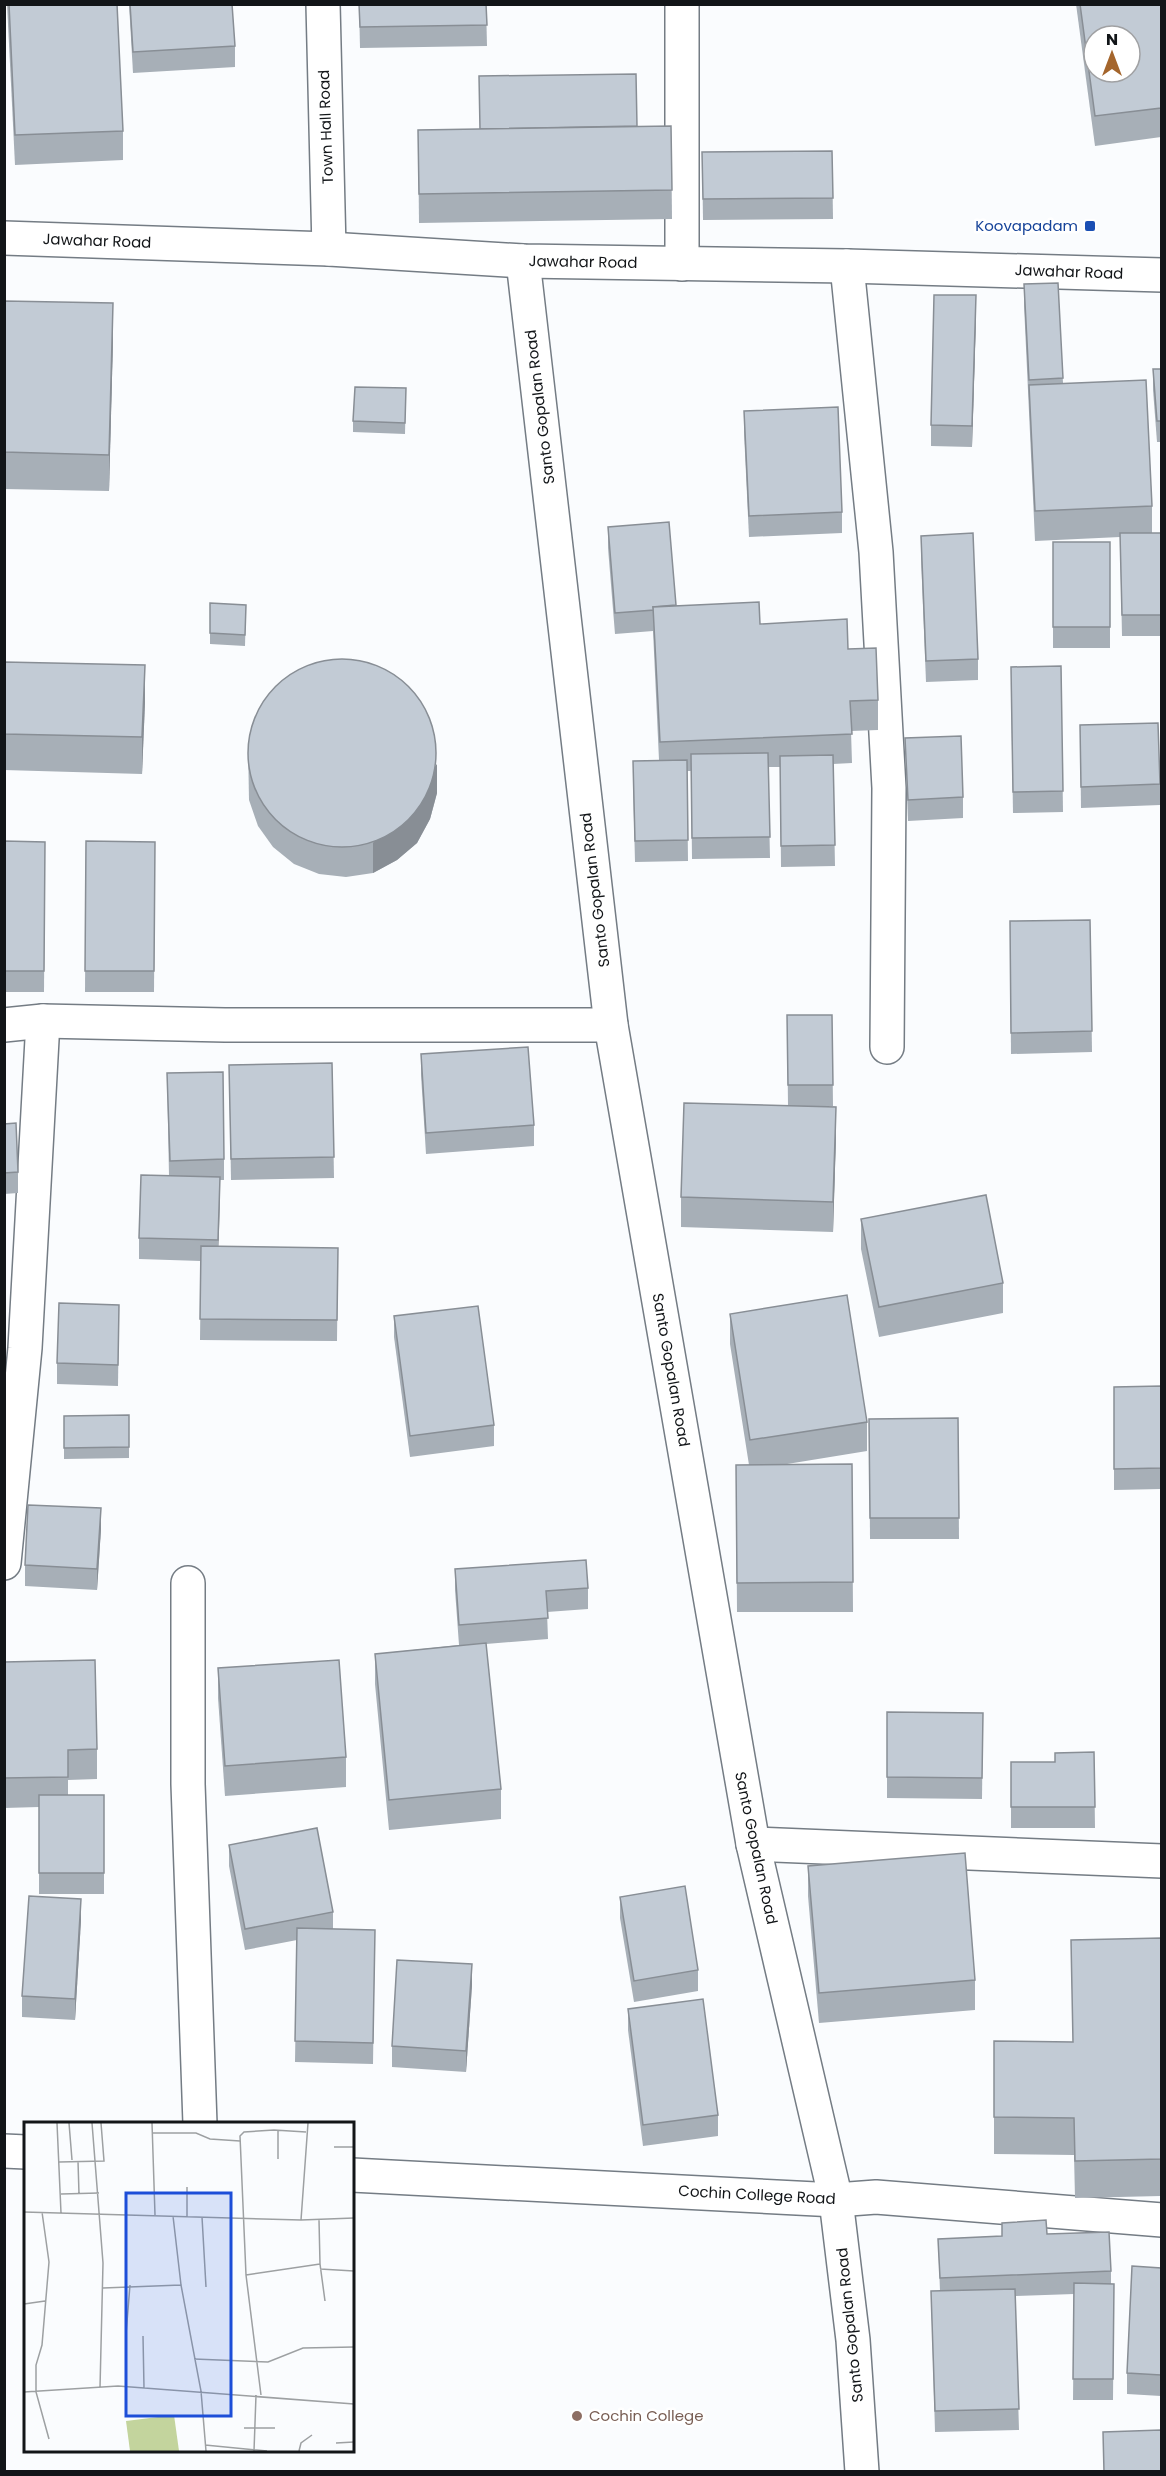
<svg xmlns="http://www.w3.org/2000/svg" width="1166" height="2476" font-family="Poppins,sans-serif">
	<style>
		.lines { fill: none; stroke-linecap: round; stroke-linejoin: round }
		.street-casing { stroke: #747c84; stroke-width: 36 }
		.secondary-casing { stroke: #747c84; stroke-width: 36 }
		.street { stroke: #fff; stroke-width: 33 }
		.secondary { stroke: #fff; stroke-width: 33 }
		.wall { fill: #a7afb7 }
		.shaded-wall { fill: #888e95 }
		.building { fill: #c2cbd5; stroke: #888e95; stroke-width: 1.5; fill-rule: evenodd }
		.transit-dot { fill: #1a4fb4; stroke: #fff; stroke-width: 2 }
		.education-dot { fill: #8d6e63; stroke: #fff; stroke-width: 2 }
		.labels { text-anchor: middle; stroke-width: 5; stroke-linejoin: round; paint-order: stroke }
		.street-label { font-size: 15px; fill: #121518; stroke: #fff }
		.transit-label { font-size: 15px; fill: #164399; stroke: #fff; text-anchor: end }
		.education-label { font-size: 15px; fill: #785e54; stroke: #fff; text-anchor: start }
		.inset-road { fill: none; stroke: #9da0a2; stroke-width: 1.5 }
		.view { fill: #1d4ed8; fill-opacity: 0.15; stroke: #1d4ed8; stroke-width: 3 }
		.inset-edge { fill: none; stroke: #121518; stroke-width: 3 }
	</style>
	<rect width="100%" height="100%" fill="#fafcfe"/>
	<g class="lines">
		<defs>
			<g id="street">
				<polyline points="682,4 682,264"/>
				<polyline points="847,266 876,552 889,788 887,1047"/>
				<polyline points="4,1025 43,1021 225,1025 611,1025"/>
				<polyline points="4,1563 25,1348 43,1021"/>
				<polyline points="188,1583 188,1784 200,2124"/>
				<polyline points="753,1844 1162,1861"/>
				<polyline points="4,2151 26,2152"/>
				<polyline points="352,2175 836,2200 876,2197 1162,2220"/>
			</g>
			<g id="secondary">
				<polyline points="323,4 329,249"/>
				<polyline points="4,238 329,249 523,261 847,266 1162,275"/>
				<polyline points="523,261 611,1025 753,1844 836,2200 853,2340 862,2472"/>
			</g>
		</defs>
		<use href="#street" class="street-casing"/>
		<use href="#secondary" class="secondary-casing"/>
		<use href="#street" class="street"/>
		<use href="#secondary" class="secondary"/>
	</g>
	<g class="wall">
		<polygon points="7,4 117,4 123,131 123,160 15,165"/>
		<polygon points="129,4 232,4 235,46 235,67 133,73"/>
		<polygon points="359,4 486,4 487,46 360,48"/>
		<polygon points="1076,4 1161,4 1161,137 1095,146"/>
		<polygon points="671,126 672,219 419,223 418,130"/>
		<polygon points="832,151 833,219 703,220 702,152"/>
		<polygon points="1058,283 1063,383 1152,506 1152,533 1161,533 1161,636 1122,636 1120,537 1035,541 1024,305 1024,284"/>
		<polygon points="4,301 113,340 109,491 4,489"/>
		<polygon points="976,316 972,447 931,446 931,425"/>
		<polygon points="1153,369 1161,369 1161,442 1157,442 1153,390"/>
		<polygon points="406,388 405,434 353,432 353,421"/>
		<polygon points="744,411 842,512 842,533 749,537 744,432"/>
		<polygon points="608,527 676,605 760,624 848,649 878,700 878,730 851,731 852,763 833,764 835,866 781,867 780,767 768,767 770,858 692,859 691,771 687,771 688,861 635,862 633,782 659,760 653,631 615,634 608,548"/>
		<polygon points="921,536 978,659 978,680 926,682 921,557"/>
		<rect x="1053" y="542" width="57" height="106"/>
		<polygon points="210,603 246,605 245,646 210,644"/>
		<polygon points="4,662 145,702 142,774 4,770"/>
		<polygon points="1061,666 1063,812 1013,813 1011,688"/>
		<polygon points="1080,725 1160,784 1160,805 1081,808"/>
		<polygon points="905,738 963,797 963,818 908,821"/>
		<polygon points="248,743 437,793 430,819 417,843 397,860 373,873 346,877 319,874 294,864 273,847 258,826 249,800"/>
		<polygon points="4,841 45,842 44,992 4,992"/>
		<polygon points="86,841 155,842 154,992 85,992"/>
		<polygon points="1090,920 1092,1052 1011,1054 1010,921"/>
		<polygon points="787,1015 832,1015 833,1106 811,1106 836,1136 833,1232 681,1227 681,1197 788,1105"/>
		<polygon points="421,1054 534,1125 534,1146 426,1154 421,1075"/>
		<polygon points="332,1063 334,1178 231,1180 229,1065"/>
		<polygon points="167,1073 224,1159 224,1180 220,1180 218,1246 338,1248 337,1341 200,1340 201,1261 139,1259 139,1238 169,1176"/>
		<polygon points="4,1124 18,1172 18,1193 4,1194"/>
		<polygon points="861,1219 1003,1283 1003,1313 879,1337 861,1249"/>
		<polygon points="119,1305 118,1386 57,1384 57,1363"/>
		<polygon points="730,1314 867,1422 867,1451 781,1465 852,1464 853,1612 737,1612 736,1465 749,1465 730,1344"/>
		<polygon points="394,1316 494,1425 494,1446 410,1457 394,1337"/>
		<polygon points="1161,1386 1161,1489 1114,1490 1114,1387"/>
		<polygon points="129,1415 129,1458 64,1459 64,1416"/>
		<polygon points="958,1418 959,1539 870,1539 869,1419"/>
		<polygon points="101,1529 97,1590 25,1586 25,1565"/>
		<polygon points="455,1569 588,1588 588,1609 547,1612 548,1639 486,1644 501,1789 501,1819 389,1830 375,1684 375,1654 459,1645 455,1590"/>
		<polygon points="4,1662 97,1749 97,1779 68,1780 68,1795 104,1795 104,1894 39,1894 39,1807 4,1808"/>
		<polygon points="218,1668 346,1757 346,1787 225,1796 218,1698"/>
		<polygon points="887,1712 983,1713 982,1799 887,1798"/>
		<polygon points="1094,1752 1095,1828 1011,1828 1011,1762 1055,1762"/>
		<polygon points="229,1845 333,1912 333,1929 375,1930 373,2064 295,2062 297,1940 245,1950 229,1866"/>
		<polygon points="808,1866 975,1980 975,2010 819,2023 808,1896"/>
		<polygon points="620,1897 698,1970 698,1991 634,2002 620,1918"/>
		<polygon points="81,1920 75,2020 22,2017 22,1996"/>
		<polygon points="1161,1938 1161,2196 1075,2198 1074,2155 994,2154 994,2041 1073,2042 1071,1940"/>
		<polygon points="472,1985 466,2072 392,2067 392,2046"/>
		<polygon points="628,2009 718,2115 718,2136 643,2146 628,2030"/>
		<polygon points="1002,2223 1047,2234 1111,2271 1111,2284 1114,2284 1113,2400 1073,2400 1074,2294 1015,2296 1019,2430 935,2432 931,2291 940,2291 938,2239 1002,2236"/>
		<polygon points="1161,2268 1161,2396 1127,2394 1127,2373"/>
	</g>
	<g class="shaded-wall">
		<polygon points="976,295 976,316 972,447 972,426"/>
		<polygon points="113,303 113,340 109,491 109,455"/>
		<polygon points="145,665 145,702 142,774 142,737"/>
		<polygon points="437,764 437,793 430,819 417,843 397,860 373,873 373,843"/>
		<polygon points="836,1107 836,1136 833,1232 833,1202"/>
		<polygon points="220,1177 220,1198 218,1261 218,1240"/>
		<polygon points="101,1508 101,1529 97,1590 97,1569"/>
		<polygon points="81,1899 81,1920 75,2020 75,1999"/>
		<polygon points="472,1964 472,1985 466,2072 466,2051"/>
	</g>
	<g class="building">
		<polygon points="9,4 117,4 123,131 15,135"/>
		<polygon points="130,4 232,4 235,46 133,52"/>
		<polygon points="359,4 486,4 487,25 360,27"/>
		<path d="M1080 4H1161V108L1095 116ZM1094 36H1130V72H1094Z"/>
		<polygon points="636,74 637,126 480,129 479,76"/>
		<polygon points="671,126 672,190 419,194 418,130"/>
		<polygon points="832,151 833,198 703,199 702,152"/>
		<polygon points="1058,283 1063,378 1029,380 1024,284"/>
		<polygon points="934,295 976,295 972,426 931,425"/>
		<polygon points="4,301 113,303 109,455 4,452"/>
		<polygon points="1153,369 1161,369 1161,421 1157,421"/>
		<polygon points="1146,380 1152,506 1035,511 1029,385"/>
		<polygon points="355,387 406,388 405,423 353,421"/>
		<polygon points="838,407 842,512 749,516 744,411"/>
		<polygon points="669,522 676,605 653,607 654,610 615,613 608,527"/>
		<polygon points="973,533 978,659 926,661 921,536"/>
		<polygon points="1120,533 1161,533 1161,615 1122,615"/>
		<rect x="1053" y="542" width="57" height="85"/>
		<polygon points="759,602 760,624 847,619 848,649 876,648 878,700 850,701 852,734 660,742 653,607"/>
		<polygon points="210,603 246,605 245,635 210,633"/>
		<circle cx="342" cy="753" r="94"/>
		<polygon points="4,662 145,665 142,737 4,734"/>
		<polygon points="1061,666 1063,791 1013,792 1011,667"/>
		<polygon points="1158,723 1160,784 1081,787 1080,725"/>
		<polygon points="961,736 963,797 908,800 905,738"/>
		<polygon points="768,753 770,837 692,838 691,754"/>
		<polygon points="833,755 835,845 781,846 780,756"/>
		<polygon points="687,760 688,840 635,841 633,761"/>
		<polygon points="4,841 45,842 44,971 4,971"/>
		<polygon points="86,841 155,842 154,971 85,971"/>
		<polygon points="1090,920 1092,1031 1011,1033 1010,921"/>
		<polygon points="787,1015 832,1015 833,1085 788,1085"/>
		<polygon points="528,1047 534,1125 426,1133 421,1054"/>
		<polygon points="332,1063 334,1157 231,1159 229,1065"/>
		<polygon points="223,1072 224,1159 170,1161 167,1073"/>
		<polygon points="684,1103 836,1107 833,1202 681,1197"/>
		<polygon points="16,1123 18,1172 4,1173 4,1124"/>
		<polygon points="141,1175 220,1177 218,1240 139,1238"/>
		<polygon points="986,1195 1003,1283 879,1307 861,1219"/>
		<polygon points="201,1246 338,1248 337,1320 200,1319"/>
		<polygon points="847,1295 867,1422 750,1440 730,1314"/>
		<polygon points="59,1303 119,1305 118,1365 57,1363"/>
		<polygon points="478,1306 494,1425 410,1436 394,1316"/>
		<polygon points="1161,1386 1161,1468 1114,1469 1114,1387"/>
		<polygon points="129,1415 129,1447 64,1448 64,1416"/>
		<polygon points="958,1418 959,1518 870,1518 869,1419"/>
		<polygon points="852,1464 853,1582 737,1583 736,1465"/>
		<polygon points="28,1505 101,1508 97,1569 25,1565"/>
		<polygon points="586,1560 588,1588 546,1591 548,1618 459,1625 455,1569"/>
		<polygon points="486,1643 501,1789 389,1800 375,1654"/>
		<polygon points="95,1660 97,1749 68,1750 68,1777 4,1778 4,1662"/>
		<polygon points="339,1660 346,1757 225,1766 218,1668"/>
		<polygon points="887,1712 983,1713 982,1778 887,1777"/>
		<polygon points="1094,1752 1095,1807 1011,1807 1011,1762 1055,1762 1055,1753"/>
		<rect x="39" y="1795" width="65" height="78"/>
		<polygon points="317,1828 333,1912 245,1929 229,1845"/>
		<polygon points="965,1853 975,1980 819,1993 808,1866"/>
		<polygon points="685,1886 698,1970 634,1981 620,1897"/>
		<polygon points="29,1896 81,1899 75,1999 22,1996"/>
		<polygon points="297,1928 375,1930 373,2043 295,2041"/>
		<polygon points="1161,1938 1161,2159 1075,2161 1074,2118 994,2117 994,2041 1073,2042 1071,1940"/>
		<polygon points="397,1960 472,1964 466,2051 392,2046"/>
		<polygon points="703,1999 718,2115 643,2125 628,2009"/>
		<polygon points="1046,2220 1047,2234 1109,2232 1111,2271 940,2278 938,2239 1002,2236 1002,2223"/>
		<polygon points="1132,2266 1161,2268 1161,2375 1127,2373"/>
		<polygon points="1074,2283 1114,2284 1113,2379 1073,2379"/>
		<polygon points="1015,2289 1019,2409 935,2411 931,2291"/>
		<polygon points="1161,2430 1161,2472 1104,2472 1103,2432"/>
	</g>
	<rect class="transit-dot" x="1084" y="220" width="12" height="12" rx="3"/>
	<circle class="education-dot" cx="577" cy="2416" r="6"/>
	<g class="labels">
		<g class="street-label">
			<text transform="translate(326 127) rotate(-92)" y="5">Town Hall Road</text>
			<text transform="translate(97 241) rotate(2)" y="5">Jawahar Road</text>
			<text transform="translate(583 262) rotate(1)" y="5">Jawahar Road</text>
			<text transform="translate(1069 272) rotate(2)" y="5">Jawahar Road</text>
			<text transform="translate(540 407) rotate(-97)" y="5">Santo Gopalan Road</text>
			<text transform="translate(595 890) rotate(-97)" y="5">Santo Gopalan Road</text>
			<text transform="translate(671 1370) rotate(80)" y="5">Santo Gopalan Road</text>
			<text transform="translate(756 1848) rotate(78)" y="5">Santo Gopalan Road</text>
			<text transform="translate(757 2195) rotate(3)" y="5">Cochin College Road</text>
			<text transform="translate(850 2325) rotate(-96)" y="5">Santo Gopalan Road</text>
		</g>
		<g class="transit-label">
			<text x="1078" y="231">Koovapadam</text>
		</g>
		<g class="education-label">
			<text x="589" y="2421">Cochin College</text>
		</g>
	</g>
	<g transform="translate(24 2122)">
		<rect width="330" height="330" fill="#fafcfe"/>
		<path d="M150 293 155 329H106L102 299Z" fill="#c3d49d"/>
		<path class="inset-road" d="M33 1 37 91M45 1 48 38M68 1 79 141 76 266M128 1 131 93M254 8V37M129 11H172L186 17 216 19M310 25H330M54 39 55 72M35 40 80 39 77 1M163 65V95M37 72 75 71M0 90 277 98 330 96M18 90 25 140 18 223 12 243V270L25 317M149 94 157 163 177 269 182 329M178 95 182 165M277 98 284 1M295 98 296 142 301 179M296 147 330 149M222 153 296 142M79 166 157 163M0 182 21 179M102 212 106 163M119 214 120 266M170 237 244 240 279 226 330 225M0 270 94 264 330 282M237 273 222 153 216 14 220 10 250 8 282 10M220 306H251M312 321 330 320M181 323 243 329M230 329 232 273M275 329 277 321 288 313"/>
		<path class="view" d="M102 71H207V294H102Z"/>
		<rect width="330" height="330" class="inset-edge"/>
	</g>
	<rect width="1166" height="2476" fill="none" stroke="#121518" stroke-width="12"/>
	<g transform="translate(1112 54)"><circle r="28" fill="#ffffff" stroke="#a0a1a3" stroke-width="1.5"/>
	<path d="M0-4.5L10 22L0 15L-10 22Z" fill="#a4652c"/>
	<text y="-9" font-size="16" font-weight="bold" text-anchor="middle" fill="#121518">N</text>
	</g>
</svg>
